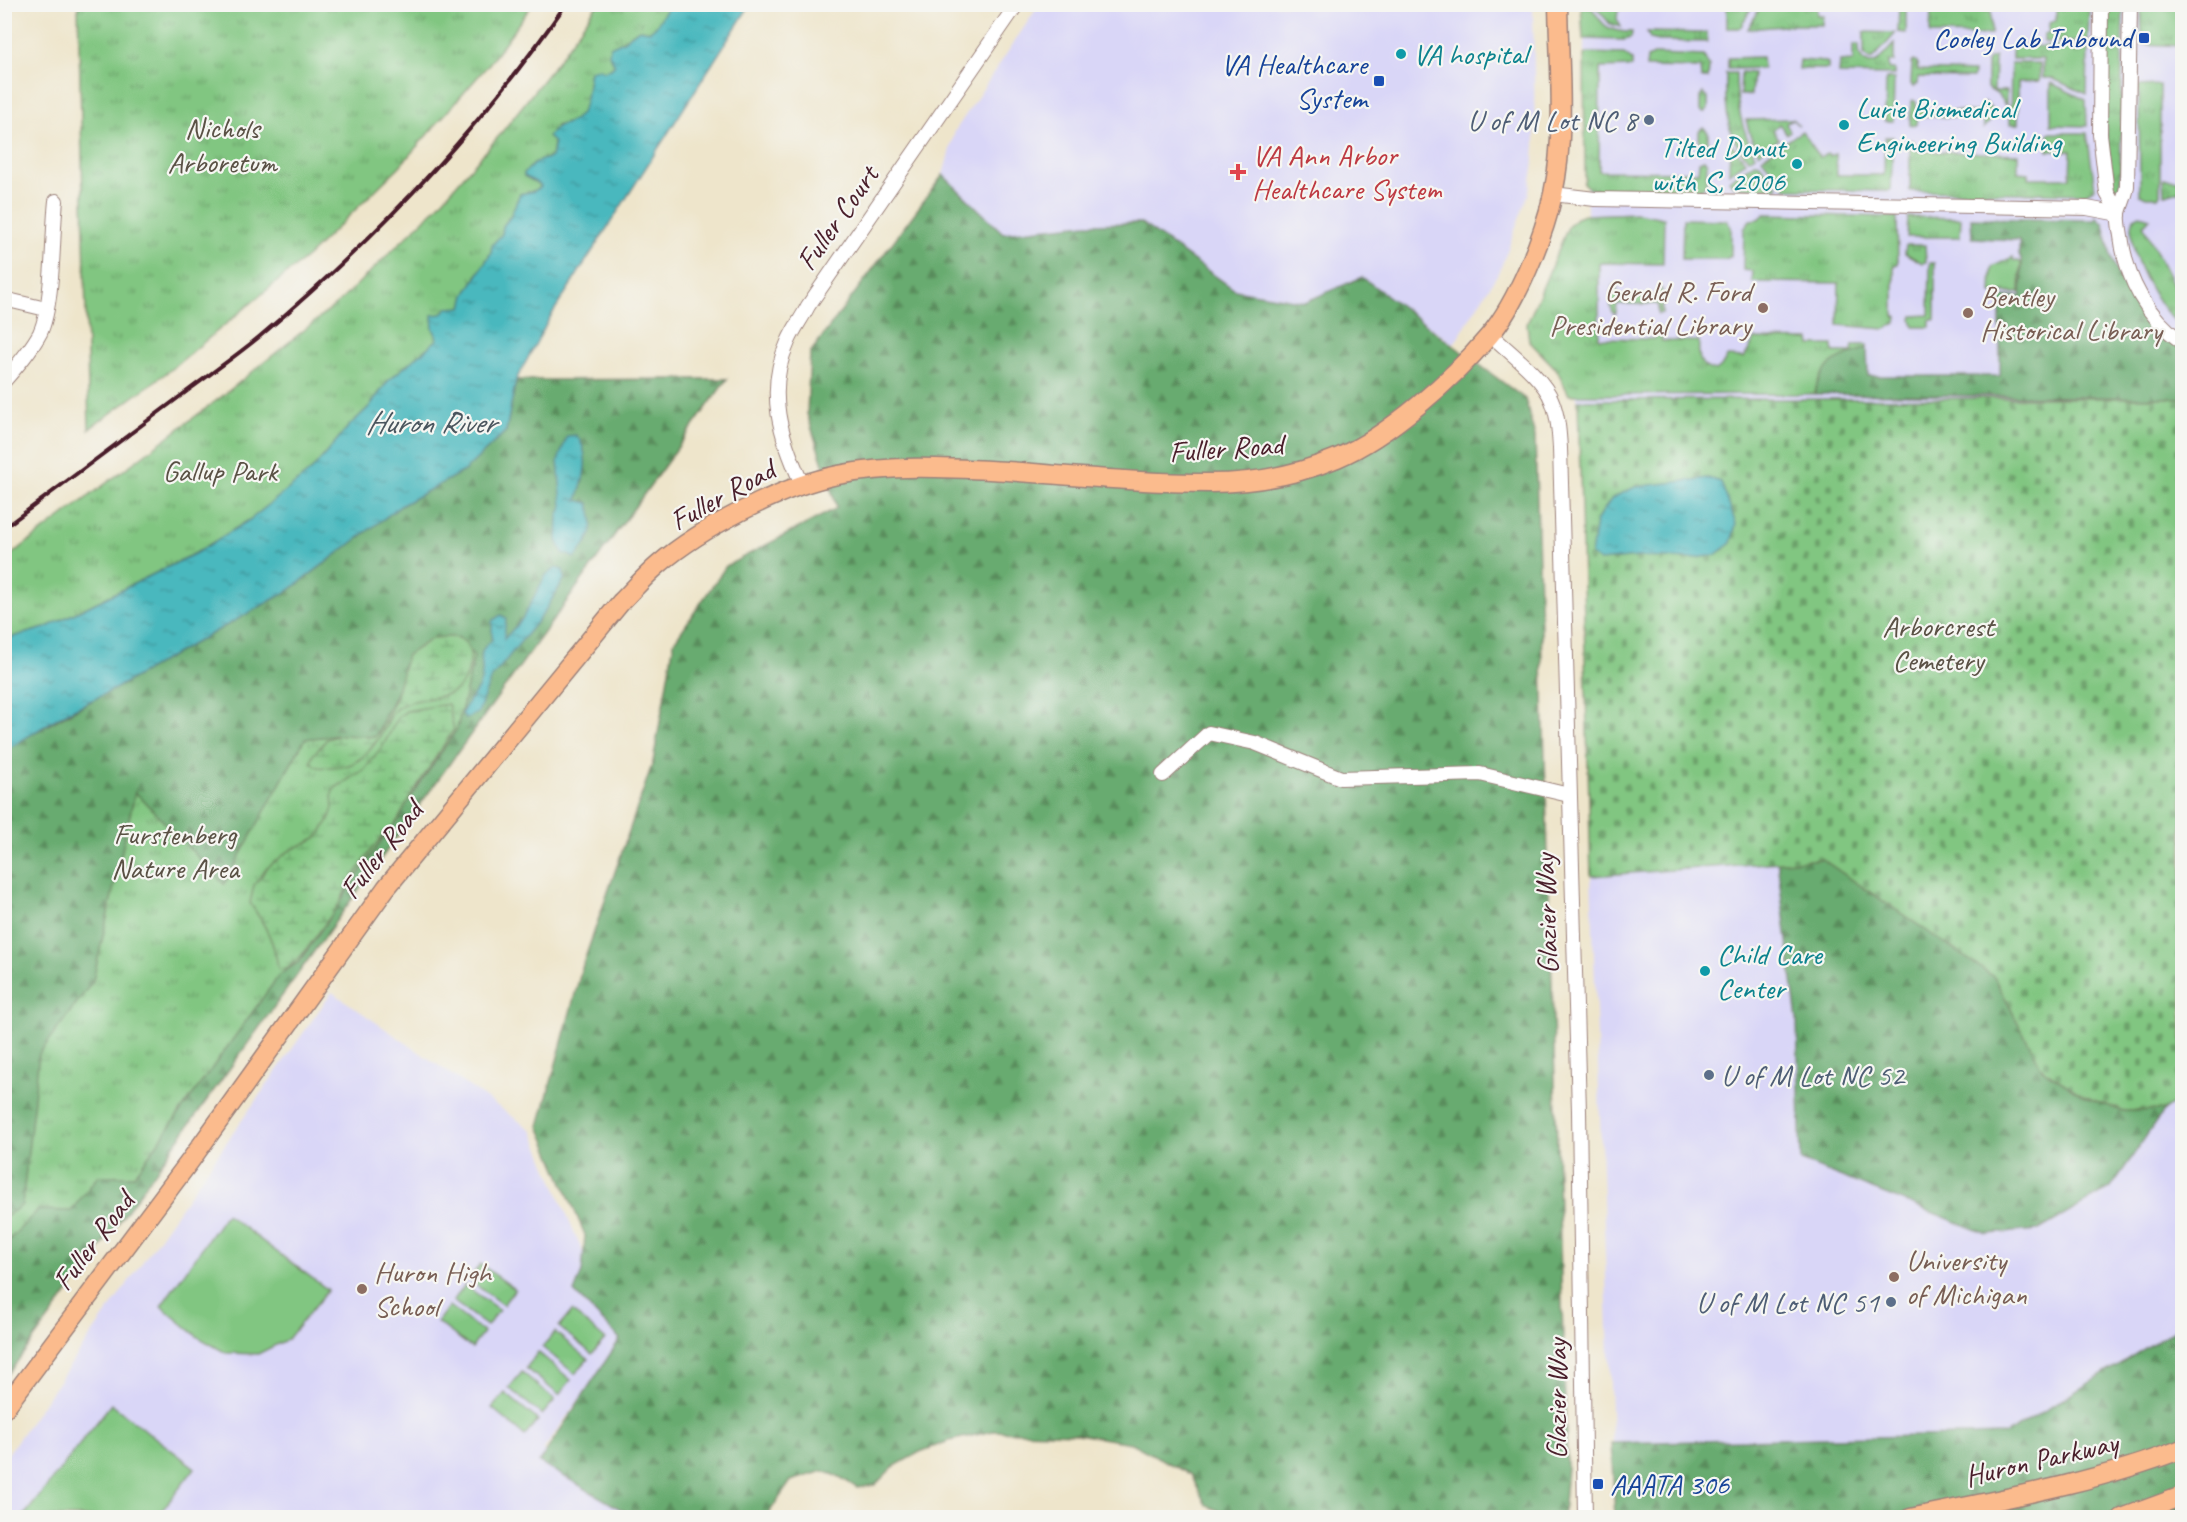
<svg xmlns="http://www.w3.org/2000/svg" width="2187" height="1522" font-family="Caveat,sans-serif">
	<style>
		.built { fill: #d9d6f7 }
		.grass { fill: url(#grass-tufts); stroke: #667256; stroke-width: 1.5 }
		.forest { fill: url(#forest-firs); stroke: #59654d; stroke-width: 1.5 }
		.wetland { fill: url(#wetland-marsh); stroke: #667256; stroke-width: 1.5 }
		.cemetery { fill: url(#cemetery-stones); stroke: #667256; stroke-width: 1.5 }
		.pitch { fill: #81c681; stroke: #667256; stroke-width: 1.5 }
		.water { fill: url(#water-ripples); stroke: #4a6c74; stroke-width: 1.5 }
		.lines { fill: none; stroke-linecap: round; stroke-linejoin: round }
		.minor-casing { stroke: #9c827b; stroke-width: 16 }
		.major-casing { stroke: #9c827b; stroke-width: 21 }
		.minor { stroke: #fff; stroke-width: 14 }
		.major { stroke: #fbbb8d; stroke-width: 18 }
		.rail { stroke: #4a1f2b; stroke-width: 4 }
		.transit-dot { fill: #1a4fb4; stroke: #f6f6f2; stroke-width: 2 }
		.culture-dot { fill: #0f9aa8; stroke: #f6f6f2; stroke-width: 2 }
		.service-dot { fill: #5c6f8a; stroke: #f6f6f2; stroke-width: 2 }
		.health-dot { fill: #e0444e; stroke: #f6f6f2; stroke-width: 2 }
		.education-dot { fill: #8d6e63; stroke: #f6f6f2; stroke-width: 2 }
		.labels { text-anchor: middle; stroke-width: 4.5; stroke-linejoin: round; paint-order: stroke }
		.transit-label { font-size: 30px; fill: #164399; stroke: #f6f6f2; text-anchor: end }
		.culture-label { font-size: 30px; fill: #0d838f; stroke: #f6f6f2; text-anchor: start }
		.service-label { font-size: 30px; fill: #4e5e75; stroke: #f6f6f2; text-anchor: end }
		.park-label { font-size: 30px; fill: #5a5145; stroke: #f6f6f2 }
		.health-label { font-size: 30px; fill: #be3a42; stroke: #f6f6f2; text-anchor: start }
		.street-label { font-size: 30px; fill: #4a1f2b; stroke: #f6f6f2 }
		.education-label { font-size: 30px; fill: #785e54; stroke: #f6f6f2; text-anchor: start }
		.water-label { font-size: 32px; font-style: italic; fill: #4a555e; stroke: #f6f6f2 }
	</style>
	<defs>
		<pattern id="grass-tufts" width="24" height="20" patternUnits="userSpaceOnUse" patternTransform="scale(1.5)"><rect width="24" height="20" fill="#81c681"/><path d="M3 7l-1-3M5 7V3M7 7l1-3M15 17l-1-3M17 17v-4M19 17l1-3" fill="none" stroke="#6ca06a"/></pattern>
		<pattern id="forest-firs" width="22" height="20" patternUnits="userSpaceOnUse" patternTransform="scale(1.5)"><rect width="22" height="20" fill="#68ab6f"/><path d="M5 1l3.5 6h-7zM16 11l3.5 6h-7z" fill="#588b5b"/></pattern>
		<pattern id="wetland-marsh" width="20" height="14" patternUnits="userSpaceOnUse" patternTransform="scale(1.5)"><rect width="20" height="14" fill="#81c681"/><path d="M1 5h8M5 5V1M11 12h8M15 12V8" fill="none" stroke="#6ca06a"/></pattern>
		<pattern id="cemetery-stones" width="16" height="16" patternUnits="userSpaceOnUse" patternTransform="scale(1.5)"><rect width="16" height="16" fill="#81c681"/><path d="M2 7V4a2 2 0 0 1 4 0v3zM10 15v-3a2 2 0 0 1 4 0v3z" fill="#6ca06a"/></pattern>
		<pattern id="water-ripples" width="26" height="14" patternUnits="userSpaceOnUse" patternTransform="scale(1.5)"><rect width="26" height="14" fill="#49b8be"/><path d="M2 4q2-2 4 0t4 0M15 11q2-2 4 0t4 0" fill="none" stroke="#3f959b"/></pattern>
	</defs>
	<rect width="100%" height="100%" fill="#f6f6f2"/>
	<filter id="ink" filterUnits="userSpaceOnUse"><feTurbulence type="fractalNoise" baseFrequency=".0167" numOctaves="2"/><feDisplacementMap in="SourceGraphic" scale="12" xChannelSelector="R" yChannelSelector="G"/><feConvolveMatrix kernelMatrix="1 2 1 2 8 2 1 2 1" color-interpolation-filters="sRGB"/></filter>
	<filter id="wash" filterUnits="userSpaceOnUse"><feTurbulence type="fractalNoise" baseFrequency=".008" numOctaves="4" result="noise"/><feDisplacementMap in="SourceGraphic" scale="24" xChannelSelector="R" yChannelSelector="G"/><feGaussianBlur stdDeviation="1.35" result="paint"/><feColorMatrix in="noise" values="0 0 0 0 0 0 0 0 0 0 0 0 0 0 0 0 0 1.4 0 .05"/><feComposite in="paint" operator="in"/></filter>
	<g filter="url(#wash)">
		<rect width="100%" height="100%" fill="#eee5cb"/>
		<g class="built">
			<polygon points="1039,5 1533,5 1535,145 1533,170 1528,195 1500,270 1454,344 1362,278 1305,302 1235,290 1141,223 1086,224 1003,233 943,175 955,131"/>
			<polygon points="1584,5 2182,5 2182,398 1578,400 1568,380 1587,220"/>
			<polygon points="1822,859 2164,1110 2182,1097 2182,1517 1615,1517 1591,876"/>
			<polygon points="332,992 532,1130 577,1239 622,1339 543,1450 647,1517 5,1518 5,1458"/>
		</g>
		<g class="grass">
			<polygon points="1762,4 1817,5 1817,15 1823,15 1822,25 1795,25 1748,29"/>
			<polygon points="2144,4 2182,5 2182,46 2142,44 2141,9"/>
			<polygon points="78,5 78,4 532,5 489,64 399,167 308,256 169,371 89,429"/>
			<path d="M597 5H670L656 27 650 31 639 29 618 44 609 54 615 65C608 73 599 71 590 71 587 85 588 112 575 120 569 123 562 124 556 126L551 157 536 162 524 176 539 184 541 187 534 191 520 194 510 217 503 226 502 234 492 245 491 253 465 295 462 308H447L433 328 438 339 388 381 369 407 348 427 312 470 251 519 196 553 45 628 5 639 4 560 221 397 339 302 435 209 498 137 557 62Z"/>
			<path d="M1581 5H1590C1603 26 1607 32 1632 32L1631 38 1625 40 1583 39Z"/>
			<polygon points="1594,5 1623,5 1623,8 1618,10 1617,19 1621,27 1610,24"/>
			<polygon points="1727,5 1753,5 1740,28 1727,28"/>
			<polygon points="1899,5 1906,5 1906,33 1898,32"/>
			<polygon points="2056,5 2089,5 2088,42 2044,42 2044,34 2049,34 2049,23 2056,21"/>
			<polygon points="2106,5 2123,5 2120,187 2113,187 2106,129"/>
			<polygon points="1931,10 1991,11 1991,35 1930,34"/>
			<polygon points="1647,32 1707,33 1707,42 1658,41 1650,39"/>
			<polygon points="1864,32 1895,33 1895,34 1874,58 1870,60 1864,54"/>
			<path d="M1894 44V62H1889V69H1894V75L1839 74 1840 62 1853 61V45H1859C1859 55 1860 61 1870 64L1877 62Z"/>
			<polygon points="2012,46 2088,47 2087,94 2051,78 2043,78 2043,59 2012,59"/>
			<polygon points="1589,53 1624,54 1632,60 1632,67 1600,68 1599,171 1698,172 1699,162 1704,160 1707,163 1706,183 1703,188 1698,192 1600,190 1591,190 1583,183 1585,179 1584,55"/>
			<polygon points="1655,54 1704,56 1709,67 1708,78 1701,78 1700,68 1646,67 1647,58"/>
			<polygon points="1762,57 1763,68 1728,69 1728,58"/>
			<polygon points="1995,57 1994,91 2006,91 2006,106 1997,94 1987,88 1987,62 1989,59"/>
			<polygon points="1800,60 1826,62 1828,63 1828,69 1799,69"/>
			<polygon points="1914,61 1917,63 1918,70 1974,72 1973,78 1918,77 1918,84 1913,87 1911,84 1912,63"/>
			<polygon points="2011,63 2040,63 2040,81 2018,82 2018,124 2010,124"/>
			<polygon points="1741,72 1753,73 1751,95 1740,95"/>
			<path d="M1726 73H1736C1736 103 1741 128 1755 155L1749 159C1725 139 1725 102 1726 73Z"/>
			<polygon points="1886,79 1894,79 1893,121 1885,121"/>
			<polygon points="2051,83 2086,100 2087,126 2051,125"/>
			<polygon points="2160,85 2160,194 2158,197 2146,197 2140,194 2139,86"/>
			<polygon points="1703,93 1708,98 1708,109 1704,113 1700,111 1700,97"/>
			<polygon points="1913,100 1916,102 1917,110 1983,112 1985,102 1991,109 1991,120 1984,128 1983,118 1917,116 1916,125 1913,126 1910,124 1911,103"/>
			<polygon points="1792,119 1799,126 1792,119 1786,124 1790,131 1787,134 1779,124 1773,130 1779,139 1759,153 1750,135 1746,120"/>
			<polygon points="1703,127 1708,132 1708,143 1702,147 1699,145 1699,131"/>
			<polygon points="1802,131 1820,157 1827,154 1830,156 1836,154 1837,175 1884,175 1885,137 1893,137 1891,189 1888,191 1786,189 1762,158"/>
			<polygon points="2049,133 2087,133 2095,188 2085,194 1910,191 1910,143 1912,140 1914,141 1917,151 2018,154 2018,172 2028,173 2028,178 2070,178 2071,151 2048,151"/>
			<polygon points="1730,142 1746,162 1729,173"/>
			<polygon points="1754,163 1759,163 1778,186 1777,188 1738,188 1733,186 1729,180"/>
			<polygon points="2163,179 2182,180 2182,191 2164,194"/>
			<path d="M1638 213 1664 218 1663 264 1599 263V338L1655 339V329L1659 328 1662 330V341H1699C1698 356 1698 368 1716 371L1721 367 1727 357 1744 358 1755 339 1810 340 1811 345H1833V352H1852L1853 345H1867V348C1840 358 1819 363 1815 394L1569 395 1557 370 1529 341 1527 324 1568 227 1576 218 1585 215Z"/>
			<polygon points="1765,214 1897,217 1898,264 1894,265 1894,317 1897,317 1896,323 1885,329 1838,325 1839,283 1752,282 1753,271 1743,270 1744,229 1750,220 1759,219"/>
			<path d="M2140 215 2150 218 2143 225 2182 302V327C2158 310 2122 248 2134 218Z"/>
			<polygon points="1908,217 1961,218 1960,237 1907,237"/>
			<polygon points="1683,219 1726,220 1731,227 1731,256 1726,259 1682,259"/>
			<polygon points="1906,245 1925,245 1926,262 1922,263 1905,253"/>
			<polygon points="2013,257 2013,260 2021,262 2020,293 1991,293 1992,267"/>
			<polygon points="1930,263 1935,263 1935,320 1930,320 1930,327 1914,327 1912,320 1913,316 1929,315"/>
			<path d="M1614 285 1617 287V296H1657L1658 289H1662V313L1658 314V304H1617L1616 313 1614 314C1609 308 1610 291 1614 285Z"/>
			<polygon points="727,379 47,1321 5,1282 5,1287 5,751 64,714 113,690 348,545 402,505 464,471 506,431 516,380"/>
		</g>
		<g class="forest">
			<polygon points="943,175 1003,233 1086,224 1141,223 1235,290 1305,302 1362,277 1525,399 1535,436 1567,1467 1563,1517 1232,1517 1206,1505 1191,1475 1131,1443 1077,1434 993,1431 949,1441 920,1452 893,1467 875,1485 857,1488 840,1477 823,1471 791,1481 766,1517 634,1517 539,1462 620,1339 574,1292 582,1272 585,1235 539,1126 584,961 653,762 674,642 726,566 837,508 807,414 810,353"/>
			<path d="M2096 216 2104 224 2111 257 2121 283 2140 314 2154 329 2182 350V398L1815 394C1819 363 1840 358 1867 348L1868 376H2000V297L2021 296 2022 262 2019 254V240L1972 238 1971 218 2095 220Z"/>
			<polygon points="727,379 49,1319 5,1378 5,1244 38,1210 71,1211 98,1176 134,1176 280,974 299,962 457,729 474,656 458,637 398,689 375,737 340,735 305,739 224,884 135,792 93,981 39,1054 22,1205 5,1217 5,749 288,591 402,505 464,471 506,431 516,380"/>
			<polygon points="1822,859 1994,977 2043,1070 2084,1096 2122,1111 2164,1110 2111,1188 2039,1230 1987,1234 1801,1161 1797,1020 1777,861"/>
			<polygon points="2182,1325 2182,1517 1615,1517 1611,1443 2007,1434"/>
		</g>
		<g class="wetland">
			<path d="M447 637C456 637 462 638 467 645 471 650 471 656 470 662 464 712 416 689 395 710 391 713 389 721 386 726 378 740 366 759 349 765 344 767 337 766 331 767 322 767 318 770 311 762L313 755 327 739 340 735 375 737C394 714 399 682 407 655L433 638Z"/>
			<path d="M448 704 454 729 409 799 398 820 374 846 347 887 340 903 304 953 287 969H278C276 944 264 923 250 903L254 885 267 868 289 851 318 837 329 820 333 808 332 793 335 788 365 769 384 744 397 719 406 711Z"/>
		</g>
		<polygon class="cemetery" points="2029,398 2182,398 2182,1097 2164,1110 2122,1111 2084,1096 2043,1070 1994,977 1822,859 1591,876 1578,400"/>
		<g class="pitch">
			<polygon points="226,1214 328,1290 288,1339 258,1354 226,1353 198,1337 161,1306"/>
			<polygon points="480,1264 515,1289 503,1305 469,1280"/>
			<polygon points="465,1285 499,1310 487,1326 453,1301"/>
			<polygon points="449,1306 483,1332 472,1348 437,1322"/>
			<polygon points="572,1311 605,1339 592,1354 559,1327"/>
			<polygon points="555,1332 588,1359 575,1374 542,1347"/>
			<polygon points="538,1352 571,1380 559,1395 526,1368"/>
			<polygon points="522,1372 555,1400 542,1415 509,1388"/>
			<polygon points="505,1393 538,1420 525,1436 492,1408"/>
			<polygon points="111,1404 195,1468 157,1517 23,1517"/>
		</g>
		<g class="water">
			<path d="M670 4 750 5 552 314 516 380 506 431 464 471 402 505 288 591 166 659 113 690 64 714 5 751V639L45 628 196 553 251 519 312 470 348 427 369 407 388 381 438 339 433 328 432 315 442 314 447 308 462 307 465 295 491 253 492 245 502 234 503 226 510 217 520 194 534 191 541 187 539 184 524 176V173L536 162 551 157 554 143 548 136C561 120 562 128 575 119 588 111 587 84 590 71L599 68 604 71 611 69 615 65 609 55 610 47 623 41 639 29 650 31 656 26Z"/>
			<path d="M576 435C592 453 584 480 577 500L589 503C597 531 592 536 575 558L563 553 557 540 558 516 562 507 558 461 567 436Z"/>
			<polygon points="1708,478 1721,482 1736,524 1731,543 1715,555 1691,559 1638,557 1600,561 1591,555 1596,521 1612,498 1635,487"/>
			<path d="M556 568 563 570 565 578 543 614 490 680 478 713 465 719 462 713C467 701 478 693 481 680 486 662 473 654 492 640V621L501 615 506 618 504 639 522 619 546 575Z"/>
		</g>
	</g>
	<g filter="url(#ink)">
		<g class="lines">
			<defs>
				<g id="minor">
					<polyline points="2101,4 2100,134 2107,193 2119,214"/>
					<path d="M2130 4 2127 186C2126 196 2121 204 2119 213 2118 220 2120 229 2121 236 2126 279 2147 317 2182 342"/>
					<polyline points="1553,194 1595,199 2087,208 2119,214"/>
					<polyline points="4,299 46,309"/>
					<path d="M1491 335C1509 352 1544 378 1552 401 1558 416 1559 432 1560 448L1579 1111 1585 1518"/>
					<path d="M4 381C17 366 31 350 40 333 54 303 52 235 56 201"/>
					<path d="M802 484C781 438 765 392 788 342 793 330 802 318 808 306L1017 4"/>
					<polyline points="1163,775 1209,733 1255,743 1341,778 1480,774 1569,795"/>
				</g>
				<g id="major">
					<path d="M4 1409 190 1161 386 888 621 602C633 590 645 576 658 565 701 528 782 486 838 475 894 464 951 468 1007 471 1075 476 1142 483 1210 483 1253 483 1297 475 1337 458 1389 436 1453 379 1489 336 1517 303 1544 236 1553 194 1566 133 1559 67 1558 4"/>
					<path d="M1910 1518C2002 1499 2094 1483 2182 1449"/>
					<polyline points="2122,1518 2182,1496"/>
				</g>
			</defs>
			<use href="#minor" class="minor-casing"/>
			<use href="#major" class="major-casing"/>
			<use href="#minor" class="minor"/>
			<use href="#major" class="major"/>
			<path class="rail" d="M4 528C66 481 128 436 190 389 213 372 237 355 259 337 376 239 479 130 566 4"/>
		</g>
	</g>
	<g class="transit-dot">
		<rect x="2138" y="32" width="12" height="12" rx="3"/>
		<rect x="1373" y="75" width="12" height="12" rx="3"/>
		<rect x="1592" y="1478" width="12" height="12" rx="3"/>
	</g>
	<g class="culture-dot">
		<circle cx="1401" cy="54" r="6"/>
		<circle cx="1844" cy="125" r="6"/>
		<circle cx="1797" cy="164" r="6"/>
		<circle cx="1705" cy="971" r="6"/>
	</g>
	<g class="service-dot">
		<circle cx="1649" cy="120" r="6"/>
		<circle cx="1709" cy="1075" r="6"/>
		<circle cx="1891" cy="1302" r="6"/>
	</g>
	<path class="health-dot" d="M1235 163h6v6h6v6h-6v6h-6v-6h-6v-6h6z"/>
	<g class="education-dot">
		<circle cx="1763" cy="308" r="6"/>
		<circle cx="1968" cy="313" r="6"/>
		<circle cx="1894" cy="1277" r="6"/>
		<circle cx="362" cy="1289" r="6"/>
	</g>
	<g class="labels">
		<g class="transit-label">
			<text x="2132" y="48">Cooley Lab Inbound</text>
			<text x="1367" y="74">VA Healthcare<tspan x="1367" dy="34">System</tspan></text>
			<text x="1610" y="1494" text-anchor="start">AAATA 306</text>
		</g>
		<g class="culture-label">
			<text x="1413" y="64">VA hospital</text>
			<text x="1856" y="118">Lurie Biomedical<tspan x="1856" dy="34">Engineering Building</tspan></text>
			<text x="1785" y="157" text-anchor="end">Tilted Donut<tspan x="1785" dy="34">with S, 2006</tspan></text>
			<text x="1717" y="964">Child Care<tspan x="1717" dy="34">Center</tspan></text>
		</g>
		<g class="service-label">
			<text x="1637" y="130">U of M Lot NC 8</text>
			<text x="1721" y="1085" text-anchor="start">U of M Lot NC 52</text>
			<text x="1879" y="1312">U of M Lot NC 51</text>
		</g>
		<g class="park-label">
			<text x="222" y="138">Nichols<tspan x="222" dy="34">Arboretum</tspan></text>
			<text x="220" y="481">Gallup Park</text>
			<text x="1938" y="636">Arborcrest<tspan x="1938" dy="34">Cemetery</tspan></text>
			<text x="175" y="844">Furstenberg<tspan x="175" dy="34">Nature Area</tspan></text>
		</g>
		<g class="health-label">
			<text x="1252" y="165">VA Ann Arbor<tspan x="1252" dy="34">Healthcare System</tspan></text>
		</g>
		<g class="street-label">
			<text transform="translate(837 218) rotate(-55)" y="10">Fuller Court</text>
			<text transform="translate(1226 448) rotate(-4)" y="10">Fuller Road</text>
			<text transform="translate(722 495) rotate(-29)" y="10">Fuller Road</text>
			<text transform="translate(381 850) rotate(-52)" y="10">Fuller Road</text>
			<text transform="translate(1546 914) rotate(-92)" y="10">Glazier Way</text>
			<text transform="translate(93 1241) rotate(-53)" y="10">Fuller Road</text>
			<text transform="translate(1556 1399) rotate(-90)" y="10">Glazier Way</text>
			<text transform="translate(2041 1459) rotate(-13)" y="10">Huron Parkway</text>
		</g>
		<g class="education-label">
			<text x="1751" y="301" text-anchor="end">Gerald R. Ford<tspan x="1751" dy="34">Presidential Library</tspan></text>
			<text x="1980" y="306">Bentley<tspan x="1980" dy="34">Historical Library</tspan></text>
			<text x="1906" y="1270">University<tspan x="1906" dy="34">of Michigan</tspan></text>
			<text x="374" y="1282">Huron High<tspan x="374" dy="34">School</tspan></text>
		</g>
		<g class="water-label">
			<text x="430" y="433">Huron River</text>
		</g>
	</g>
	<rect width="2187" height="1522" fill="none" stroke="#f6f6f2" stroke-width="24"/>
</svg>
